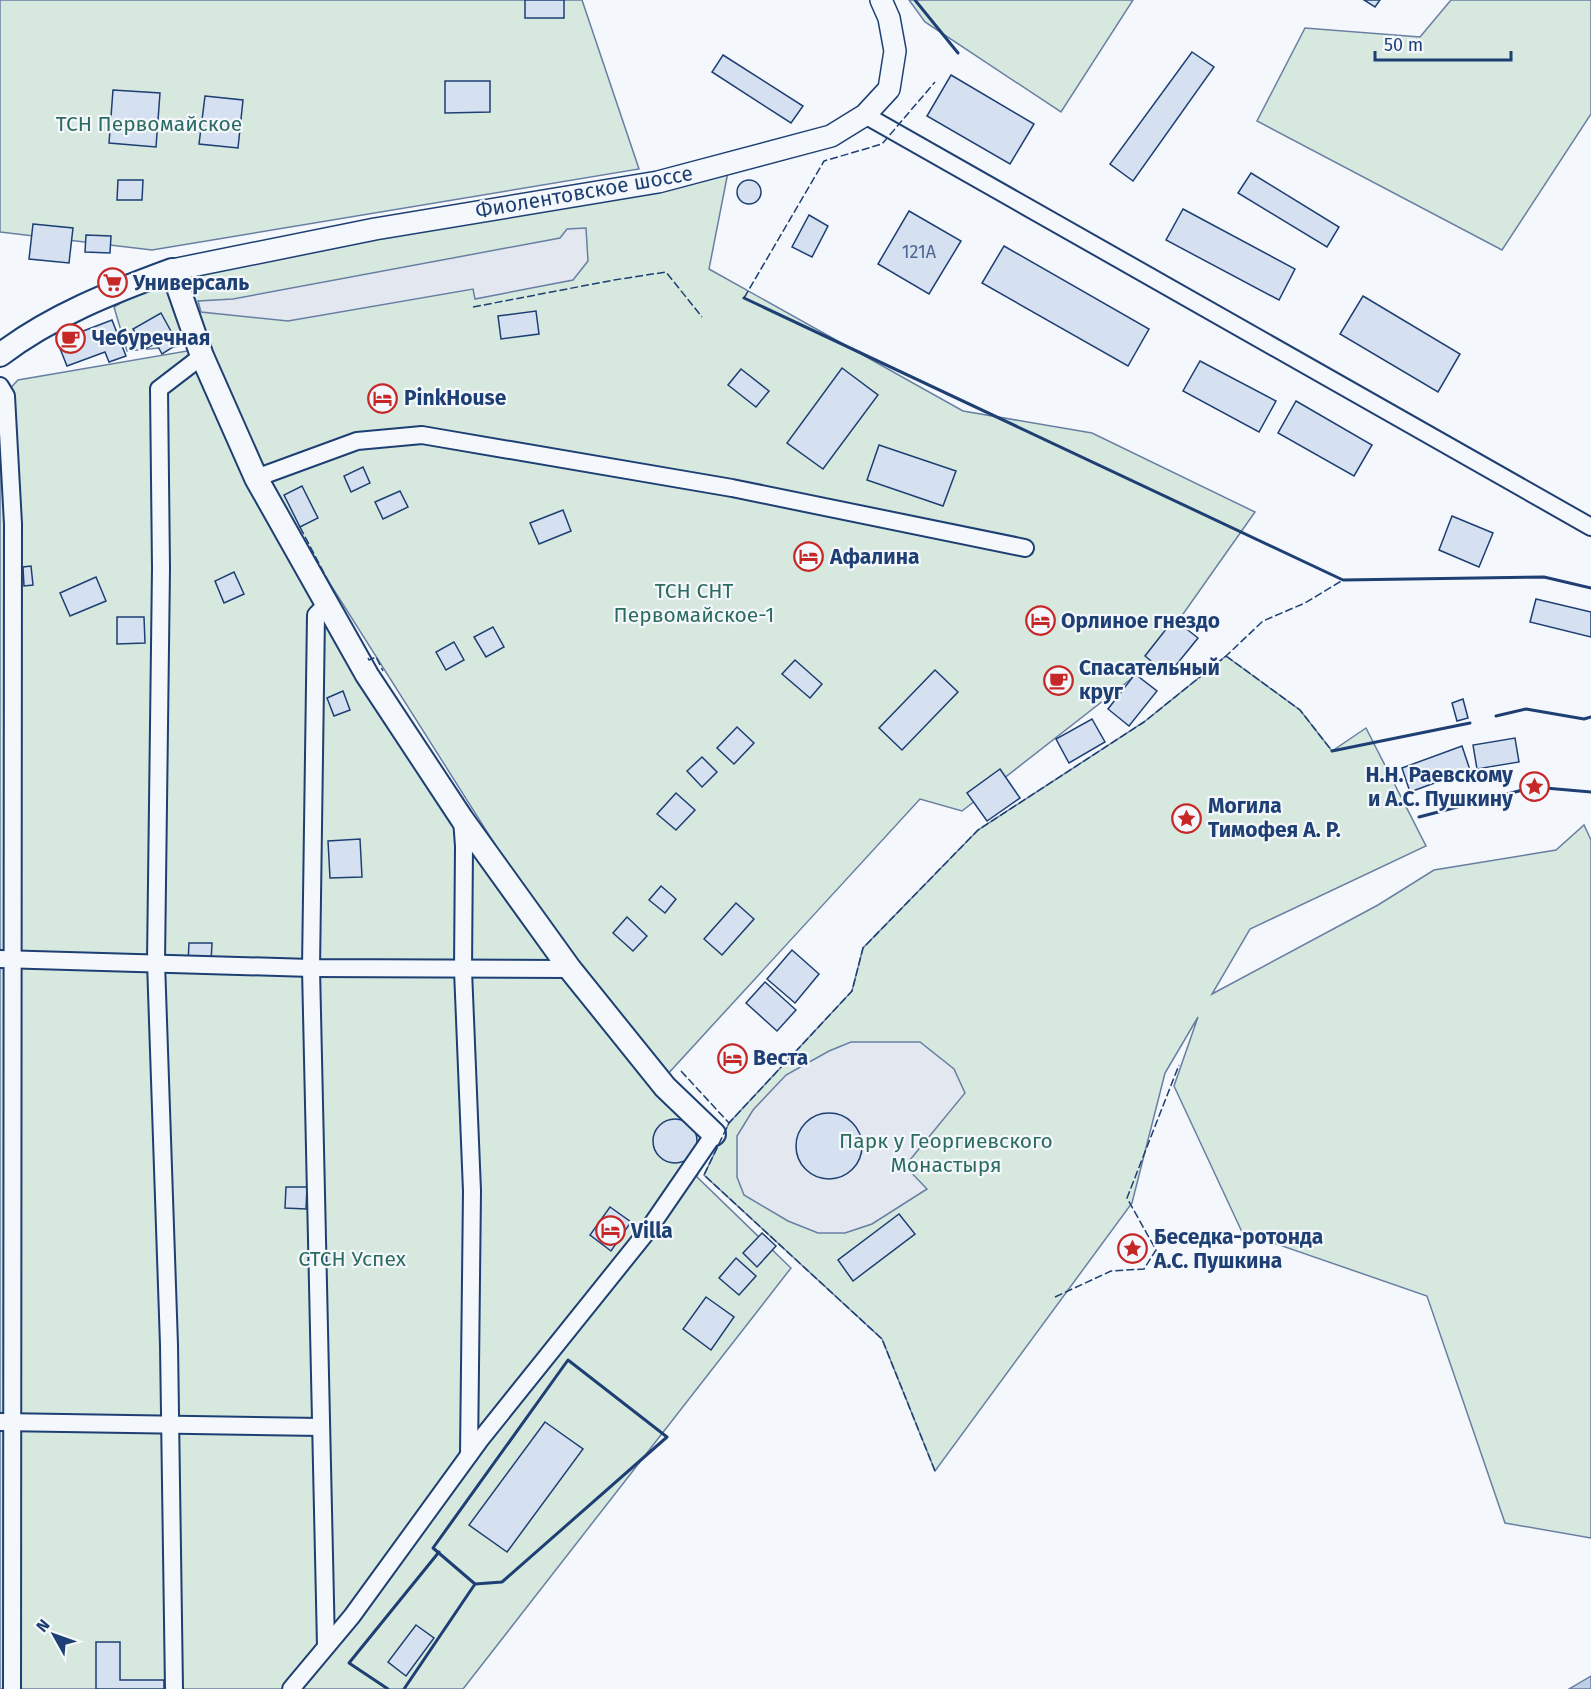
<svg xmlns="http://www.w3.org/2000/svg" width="1591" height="1689" font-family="'Fira Sans',sans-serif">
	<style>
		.green { fill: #d7e8df; stroke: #687fa3; stroke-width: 1.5 }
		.parking { fill: #e3e8f0; stroke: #687fa3; stroke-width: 1.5 }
		.water { fill: #bed0e5; stroke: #687fa3; stroke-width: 1.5 }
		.building { fill: #d5e0f0; stroke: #1d3f73; stroke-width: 1.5 }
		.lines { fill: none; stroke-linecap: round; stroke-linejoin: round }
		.minor-casing { stroke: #1d3f73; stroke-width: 20 }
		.tertiary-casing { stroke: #1d3f73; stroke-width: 24 }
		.secondary-casing { stroke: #1d3f73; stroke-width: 26 }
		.minor { stroke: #f4f7fb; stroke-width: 16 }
		.tertiary { stroke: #f4f7fb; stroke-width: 21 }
		.secondary { stroke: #f4f7fb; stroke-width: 22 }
		.fence { stroke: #1d3f73; stroke-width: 1.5; stroke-dasharray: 8 3; stroke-linecap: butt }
		.wall { stroke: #1d3f73; stroke-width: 3 }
		.labels { text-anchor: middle; stroke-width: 4.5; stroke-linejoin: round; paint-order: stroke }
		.number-label { font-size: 18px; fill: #4b6792 }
		.park-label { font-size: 21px; fill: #2c6c60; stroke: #f4f7fb }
		.street-label { font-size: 21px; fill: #1d3f73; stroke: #f4f7fb }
		.poi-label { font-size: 21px; font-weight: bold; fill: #1d3f73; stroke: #f4f7fb; text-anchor: start }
	</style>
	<rect width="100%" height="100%" fill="#f4f7fb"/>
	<g class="green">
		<polygon points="0,0 582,0 639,169 152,250 0,232"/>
		<polygon points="909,0 1133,0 1061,112 925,22"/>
		<polygon points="1451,0 1591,0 1591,114 1502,250 1257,121 1305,28 1420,37"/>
		<polygon points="728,172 709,269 963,411 1092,433 1255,512 1145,668 962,811 920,799 665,1077 572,966 265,481 231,406 263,481 445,782 576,978 706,1135 697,1177 791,1268 463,1689 0,1689 0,399 18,380 205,348 204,344 127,351 114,307 160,279 178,275 382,233"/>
		<polygon points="1226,656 1300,710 1332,751 1366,728 1426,846 1250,929 1212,994 1378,905 1434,870 1556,850 1584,825 1591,840 1591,1538 1505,1523 1427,1296 1242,1232 1174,1086 1198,1017 1165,1073 1132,1203 935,1471 882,1339 704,1175 729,1123 852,991 863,948 978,830 1144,722"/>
	</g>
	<g class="parking">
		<polygon points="586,228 588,261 573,280 475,299 473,289 288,321 201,312 198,301 233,299 560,238 567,229"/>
		<polygon points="851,1042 920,1042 954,1069 965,1093 905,1166 927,1189 872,1224 845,1233 818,1233 788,1221 744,1195 737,1177 737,1136 753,1110 786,1075 829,1051"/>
	</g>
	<polygon class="water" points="1591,1676 1591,1689 1569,1689"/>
	<g class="building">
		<rect x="525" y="0" width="39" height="18"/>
		<polygon points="1364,0 1380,0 1375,7"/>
		<polygon points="1192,52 1214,67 1133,181 1110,164"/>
		<polygon points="723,55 803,106 791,123 712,72"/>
		<polygon points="951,75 1034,124 1010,164 927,116"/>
		<polygon points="445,81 490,81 490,112 445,113"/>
		<polygon points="113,90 160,93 156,147 109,143"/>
		<polygon points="205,96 243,100 238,148 199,144"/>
		<polygon points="1251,173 1339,227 1327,247 1238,193"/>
		<polygon points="118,180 143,180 142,200 117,200"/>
		<circle cx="749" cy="192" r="12"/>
		<polygon points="1183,209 1295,269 1279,300 1166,240"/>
		<polygon points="909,211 961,241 929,294 878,264"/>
		<polygon points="809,215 828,226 812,257 792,247"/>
		<polygon points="33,224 73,228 69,263 29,259"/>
		<polygon points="86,235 111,236 110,253 85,252"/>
		<polygon points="1004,246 1149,329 1128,366 982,283"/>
		<polygon points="1363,296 1460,354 1438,392 1340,334"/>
		<polygon points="536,311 539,334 501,339 498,316"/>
		<polygon points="161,313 178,344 162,354 156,343 145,349 133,329"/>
		<polygon points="112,320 126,356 109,362 105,352 67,366 57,341"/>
		<polygon points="1200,361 1276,401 1259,432 1183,391"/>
		<polygon points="842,368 878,395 823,469 787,443"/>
		<polygon points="741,369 769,391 756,407 728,385"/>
		<polygon points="389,388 395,405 379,410 373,393"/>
		<polygon points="1296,401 1372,445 1354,476 1278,433"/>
		<polygon points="879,445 956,471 943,506 867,480"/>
		<polygon points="363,467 370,483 351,492 344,476"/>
		<polygon points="302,486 318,518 300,527 284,495"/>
		<polygon points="400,491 408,507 383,519 375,502"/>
		<polygon points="563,510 571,531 539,544 530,523"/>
		<polygon points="1452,516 1493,533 1479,567 1439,550"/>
		<polygon points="31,566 33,585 24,586 23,567"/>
		<polygon points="234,572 244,594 224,603 215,581"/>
		<polygon points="96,577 106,601 70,616 60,593"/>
		<polygon points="1536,599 1591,612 1591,637 1530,622"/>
		<polygon points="117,617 144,617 145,643 117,644"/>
		<polygon points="1174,619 1198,638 1168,675 1145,656"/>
		<polygon points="493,627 504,647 486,657 474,637"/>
		<polygon points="454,642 464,660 446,670 436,652"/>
		<polygon points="795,660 822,684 810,698 782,674"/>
		<polygon points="935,670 958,692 902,750 879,728"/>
		<polygon points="1135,674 1157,691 1129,726 1108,709"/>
		<polygon points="343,691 350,710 334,716 327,698"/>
		<polygon points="1463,699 1468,718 1457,721 1452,703"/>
		<polygon points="1092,719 1105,742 1069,763 1056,739"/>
		<polygon points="737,727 754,743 734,764 717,748"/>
		<polygon points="1515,738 1519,762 1477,769 1473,745"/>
		<polygon points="1462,746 1470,770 1410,792 1402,768"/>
		<polygon points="702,757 717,772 702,787 687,771"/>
		<polygon points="1000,769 1020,798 987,821 967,793"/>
		<polygon points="676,793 695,810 676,830 657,814"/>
		<polygon points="360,839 362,877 330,878 328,841"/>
		<polygon points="661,886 676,899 665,913 649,900"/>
		<polygon points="736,903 754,919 722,955 704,939"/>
		<polygon points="627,917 647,936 633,951 613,933"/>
		<polygon points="189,943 212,943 211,962 188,962"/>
		<polygon points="792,950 819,974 795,1003 767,979"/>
		<polygon points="765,982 796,1010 777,1031 746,1003"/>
		<circle cx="829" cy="1146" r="33"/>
		<circle cx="675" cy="1141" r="22"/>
		<polygon points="286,1187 307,1187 306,1209 285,1208"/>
		<polygon points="610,1207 631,1222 611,1251 590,1235"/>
		<polygon points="899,1214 915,1234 853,1281 838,1260"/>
		<polygon points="762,1233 776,1246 757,1267 743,1253"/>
		<polygon points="736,1258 756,1276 739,1295 719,1278"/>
		<polygon points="706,1297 734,1317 711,1350 683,1329"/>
		<polygon points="545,1422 583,1449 507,1552 469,1525"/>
		<polygon points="416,1625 434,1638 406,1676 388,1662"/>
		<polygon points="96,1642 120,1642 120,1680 164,1680 164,1689 96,1689"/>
	</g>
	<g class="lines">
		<defs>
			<g id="minor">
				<polyline points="865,115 1591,527"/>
				<polyline points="0,386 6,396 13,524 12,1689"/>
				<polyline points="256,478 357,441 422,435 732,488 1025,548"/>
				<polyline points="462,819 464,846 463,970 472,1191 469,1455"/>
				<polyline points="0,959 311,968 570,969"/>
				<polyline points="0,1422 321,1427"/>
				<polyline points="326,1646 311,968 316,615 328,603"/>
				<polyline points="174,1689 169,1345 156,962 161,568 159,389 202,356"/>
				<polyline points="291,1689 352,1616 480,1440 646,1233 714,1134"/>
			</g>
			<polyline id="tertiary" points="172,270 375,229 658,182 831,136 865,115 889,89 895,51 889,18 881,0"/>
			<path id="secondary" d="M0 355C51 316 112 292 172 270L202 356 256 478 367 675 462 819 570 969 665 1087 714 1134"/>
		</defs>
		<use href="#minor" class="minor-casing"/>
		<use href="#tertiary" class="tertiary-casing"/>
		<use href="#secondary" class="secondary-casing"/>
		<use href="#minor" class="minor"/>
		<use href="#tertiary" class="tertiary"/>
		<use href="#secondary" class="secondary"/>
		<g class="fence">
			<polyline points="744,298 824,161 882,144 935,82"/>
			<polyline points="473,307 614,280 666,272 702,317"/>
			<polyline points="300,527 335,594"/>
			<polyline points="1226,656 1300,710 1332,751"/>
			<polyline points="368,658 369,660 376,657 383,671"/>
			<polyline points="681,1071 729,1123"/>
			<polyline points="1055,1297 1111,1271 1144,1269 1156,1250 1127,1198 1179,1065"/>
			<polyline points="935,1471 882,1339 704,1175 729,1123 852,991 863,948 978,830 1144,722 1226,656 1263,621 1305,603 1343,580"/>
		</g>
		<g class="wall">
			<polyline points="915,0 958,53"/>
			<polyline points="744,298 1343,580 1544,577 1591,588"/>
			<polyline points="1496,716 1526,709 1584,719 1591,717"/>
			<polyline points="1332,751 1470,723"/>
			<polyline points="1419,817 1534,787 1591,792"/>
			<polygon points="568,1360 667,1437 502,1582 475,1584 433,1548"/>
			<polyline points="388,1689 349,1663 439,1552"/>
			<polyline points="404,1689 475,1584"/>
		</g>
	</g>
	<defs>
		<symbol id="supermarket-ring" viewBox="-11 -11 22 22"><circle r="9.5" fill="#f4f7fb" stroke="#c62828" stroke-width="1.5"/><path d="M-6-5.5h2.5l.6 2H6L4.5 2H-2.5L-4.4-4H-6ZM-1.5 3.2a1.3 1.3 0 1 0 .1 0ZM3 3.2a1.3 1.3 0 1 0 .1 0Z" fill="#c62828"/></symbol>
		<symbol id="cafe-ring" viewBox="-11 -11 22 22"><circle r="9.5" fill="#f4f7fb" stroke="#c62828" stroke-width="1.5"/><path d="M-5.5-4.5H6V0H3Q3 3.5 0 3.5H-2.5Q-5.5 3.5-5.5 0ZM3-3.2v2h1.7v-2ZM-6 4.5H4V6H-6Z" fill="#c62828"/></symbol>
		<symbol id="hotel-ring" viewBox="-11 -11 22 22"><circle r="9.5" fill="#f4f7fb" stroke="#c62828" stroke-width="1.5"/><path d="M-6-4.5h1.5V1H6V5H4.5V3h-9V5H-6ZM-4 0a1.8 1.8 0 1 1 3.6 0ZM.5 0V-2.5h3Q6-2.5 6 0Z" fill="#c62828"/></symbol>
		<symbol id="sight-ring" viewBox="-11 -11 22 22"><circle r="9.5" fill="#f4f7fb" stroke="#c62828" stroke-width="1.5"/><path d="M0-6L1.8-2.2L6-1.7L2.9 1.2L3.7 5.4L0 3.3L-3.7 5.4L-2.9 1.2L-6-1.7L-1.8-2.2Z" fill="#c62828"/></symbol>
	</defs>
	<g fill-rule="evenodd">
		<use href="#supermarket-ring" x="96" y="266" width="33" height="33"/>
		<use href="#cafe-ring" x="54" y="322" width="33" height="33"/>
		<use href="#hotel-ring" x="366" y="382" width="33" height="33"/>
		<use href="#hotel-ring" x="792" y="540" width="33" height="33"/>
		<use href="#hotel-ring" x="1024" y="604" width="33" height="33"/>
		<use href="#cafe-ring" x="1042" y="664" width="33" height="33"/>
		<use href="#sight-ring" x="1518" y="770" width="33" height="33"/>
		<use href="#sight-ring" x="1170" y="802" width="33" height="33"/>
		<use href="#hotel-ring" x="716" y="1042" width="33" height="33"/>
		<use href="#hotel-ring" x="594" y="1214" width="33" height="33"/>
		<use href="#sight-ring" x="1116" y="1232" width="33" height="33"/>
	</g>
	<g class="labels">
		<g class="number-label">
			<text x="919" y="258">121А</text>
		</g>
		<g class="park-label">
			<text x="149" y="131">ТСН Первомайское</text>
			<text x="694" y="598">ТСН СНТ<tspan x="694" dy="24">Первомайское-1</tspan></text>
			<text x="946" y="1148">Парк у Георгиевского<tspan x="946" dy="24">Монастыря</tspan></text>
			<text x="352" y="1266">СТСН Успех</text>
		</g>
		<g class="street-label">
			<text transform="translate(584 192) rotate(-10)" y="7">Фиолентовское шоссе</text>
		</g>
		<g class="poi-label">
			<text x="133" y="290">Универсаль</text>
			<text x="92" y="345">Чебуречная</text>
			<text x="404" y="405">PinkHouse</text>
			<text x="830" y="564">Афалина</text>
			<text x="1061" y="628">Орлиное гнездо</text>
			<text x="1079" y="675">Спасательный<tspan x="1079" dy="24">круг</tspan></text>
			<text x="1513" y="782" text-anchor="end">Н.Н. Раевскому<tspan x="1513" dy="24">и А.С. Пушкину</tspan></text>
			<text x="1208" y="813">Могила<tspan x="1208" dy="24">Тимофея А. Р.</tspan></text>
			<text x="753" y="1065">Веста</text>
			<text x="631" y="1238">Villa</text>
			<text x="1154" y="1244">Беседка-ротонда<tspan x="1154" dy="24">А.С. Пушкина</tspan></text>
		</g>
	</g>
	<g transform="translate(54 1635) rotate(310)" stroke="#f4f7fb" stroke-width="4.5" paint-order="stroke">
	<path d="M0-4.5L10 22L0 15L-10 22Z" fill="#1d3f73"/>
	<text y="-9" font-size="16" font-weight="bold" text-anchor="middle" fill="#1d3f73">N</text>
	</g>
	<path d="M1375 51v9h136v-9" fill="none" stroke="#1d3f73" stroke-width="3"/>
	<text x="1384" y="51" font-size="18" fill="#1d3f73" stroke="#f4f7fb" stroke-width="4.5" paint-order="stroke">50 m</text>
</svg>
